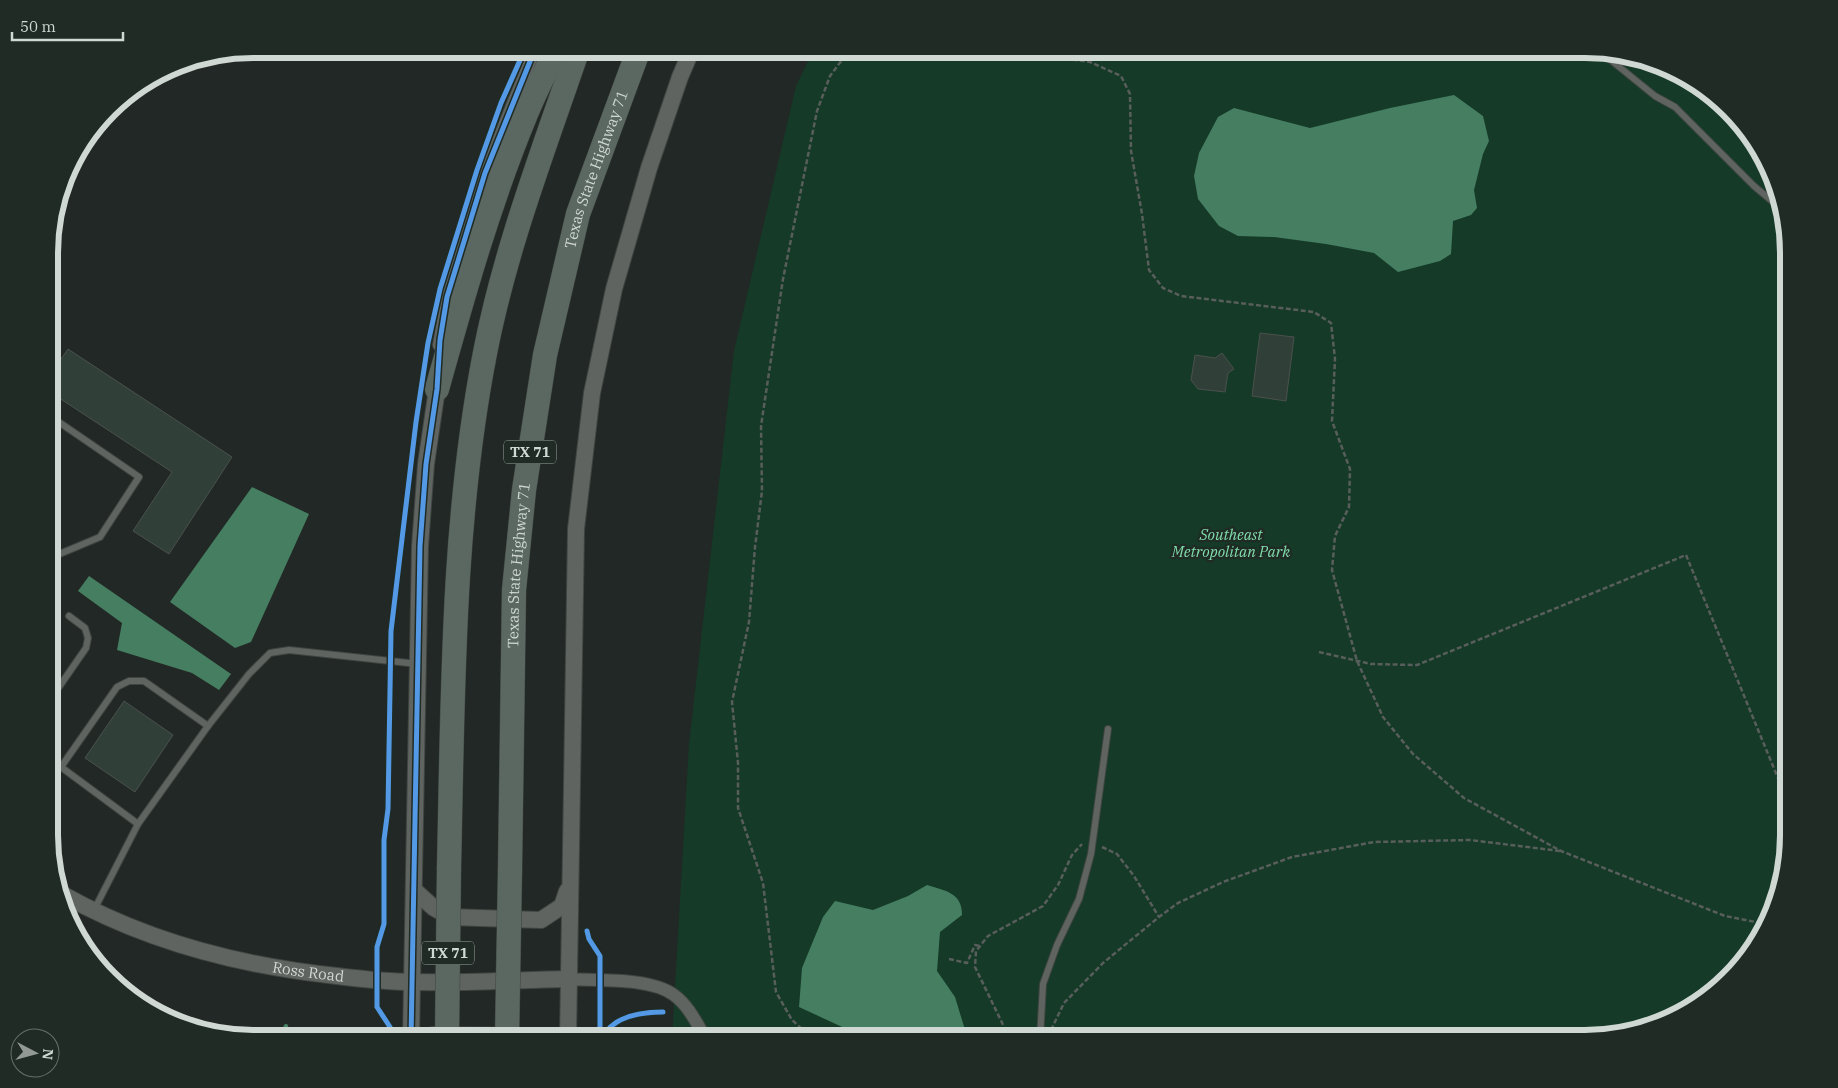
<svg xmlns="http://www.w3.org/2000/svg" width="1838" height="1088" font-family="'IBM Plex Serif',serif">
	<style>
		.green { fill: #153a28 }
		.water { fill: #457e60 }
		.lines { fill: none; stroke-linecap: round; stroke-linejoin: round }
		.stream { stroke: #457e60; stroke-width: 4.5 }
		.building { fill: #304039; stroke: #4b504d }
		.service-casing { stroke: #3f4541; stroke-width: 8 }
		.minor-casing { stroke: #3f4541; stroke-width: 14 }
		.tertiary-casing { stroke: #3f4541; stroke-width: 18 }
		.motorway-casing { stroke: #3f4541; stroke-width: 25 }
		.path { stroke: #585e5b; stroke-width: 2.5; stroke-dasharray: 5 2.5; stroke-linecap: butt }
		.service { stroke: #5f6461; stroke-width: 6 }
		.minor { stroke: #5f6461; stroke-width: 12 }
		.tertiary { stroke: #5f6461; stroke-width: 16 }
		.motorway { stroke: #5b6861; stroke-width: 24 }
		.motorway-bridge-casing { stroke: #3f4541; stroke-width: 25; stroke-linecap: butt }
		.motorway-bridge { stroke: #5b6861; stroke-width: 24 }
		.cycleway-casing { stroke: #1f2b24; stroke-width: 8 }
		.cycleway { stroke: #5399e6; stroke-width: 5 }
		.labels { text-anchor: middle; stroke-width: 4.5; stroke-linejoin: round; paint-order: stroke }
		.shield { fill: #1f2b24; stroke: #9ba49e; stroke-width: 1 }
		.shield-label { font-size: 14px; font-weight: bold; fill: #d0d8d3 }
		.street-label { font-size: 15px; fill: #d0d8d3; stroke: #1f2b24 }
		.park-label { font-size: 15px; font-style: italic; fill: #81ddac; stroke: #1f2b24 }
		.rim { fill: none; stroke: #d0d8d3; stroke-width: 6 }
	</style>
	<rect width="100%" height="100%" fill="#222825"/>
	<polygon class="green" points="814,49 1586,49 1639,56 1688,76 1729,108 1762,150 1789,239 1789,849 1762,938 1729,980 1688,1012 1599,1039 672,1039 689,744 734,351 796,86"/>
	<g class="water">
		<polygon points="1454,95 1483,116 1489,141 1483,154 1474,190 1477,208 1471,215 1453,221 1451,254 1440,261 1398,272 1374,253 1326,244 1274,237 1238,236 1219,226 1198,199 1194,176 1199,153 1218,117 1234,108 1310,128 1390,108"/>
		<polygon points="252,487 309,514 251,642 235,648 170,602"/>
		<polygon points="89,576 231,674 219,690 192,673 117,650 122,623 78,591"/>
		<path d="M927 885C945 891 962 892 962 915L940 932 937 971 955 997 966 1033 959 1039H868L799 1007 802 968 823 917 835 901 873 910 908 896Z"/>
	</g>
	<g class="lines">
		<polyline class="stream" points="281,1039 286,1026"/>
	</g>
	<g class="building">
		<polygon points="1260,333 1294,337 1286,401 1252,396"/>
		<polygon points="68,349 232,457 169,554 133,531 172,472 50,392 50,375"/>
		<polygon points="1222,353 1234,369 1228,373 1225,392 1198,389 1191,380 1195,355 1215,358"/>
		<polygon points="124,701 173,735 135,792 85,758"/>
	</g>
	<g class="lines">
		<defs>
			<g id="service">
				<polyline points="1568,49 1635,63"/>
				<polyline points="1607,57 1655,96 1675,107 1754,186 1779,207"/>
				<polyline points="50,416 139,477 100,537 50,558"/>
				<polyline points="50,700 86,648 88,638 85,628 69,616"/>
				<polyline points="50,760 61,767"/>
				<polyline points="138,824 61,767 117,687 129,681 144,681 208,726"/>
				<polyline points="94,910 138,824 208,726 249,674 270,653 289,650 418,664"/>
				<polyline points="1040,1039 1043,984 1057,945 1079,899 1091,854 1108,729"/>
			</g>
			<g id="minor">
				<polyline points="439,345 447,297 485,173 535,49"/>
				<path d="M568 979C597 981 650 977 674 995 689 1006 697 1024 706 1039"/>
			</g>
			<g id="tertiary">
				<polyline points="414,890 434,908 450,917 541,920 562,906 567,891"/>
				<path id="s1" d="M62 894C147 942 241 966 337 976 362 979 387 982 412 982 464 983 516 980 568 979"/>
				<polyline points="411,1039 420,546 426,464 437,389"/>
				<polyline points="428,1039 433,1035 528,1036 532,1039"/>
				<polyline points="568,1039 576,529 592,393 614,289 649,168 680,77 692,49"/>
			</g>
			<g id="motorway">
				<path d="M437 389C463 296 489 203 526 114 535 92 546 71 556 49"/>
				<path d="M449 867C453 695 452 522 485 353 505 249 544 149 578 49"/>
				<path id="s2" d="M510 870 514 590 524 490 545 355 578 214 639 49"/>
			</g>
		</defs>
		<use href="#service" class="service-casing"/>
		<use href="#minor" class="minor-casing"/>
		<use href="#tertiary" class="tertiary-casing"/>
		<use href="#motorway" class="motorway-casing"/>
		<g class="path">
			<polyline points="998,49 1090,62 1121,76 1130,94 1131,151 1142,214 1149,270 1163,288 1181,296 1314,312 1331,323 1335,359 1332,421 1350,469 1349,507 1335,536 1332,570 1357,661 1383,717 1413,754 1464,798 1561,851 1725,916 1766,924"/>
			<polyline points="1319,652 1371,664 1417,665 1686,555 1787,800 1778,885"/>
			<polyline points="1102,847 1117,854 1134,876 1159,917"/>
			<path d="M1763 934C1758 925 1759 916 1770 912"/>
			<polyline points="949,959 967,963 975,945 980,946"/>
			<polyline points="1051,1030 1064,1003 1103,963 1159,917 1178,903 1223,882 1292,857 1374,842 1470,840 1560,851"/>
			<polyline points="813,1039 792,1020 776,992 763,883 738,808 738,763 732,702 749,622 755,547 762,491 761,426 783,279 817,111 830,76 850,49"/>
			<polyline points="1007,1039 1007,1033 975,967 976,951 988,936 1043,906 1058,885 1072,855 1082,844"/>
		</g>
		<use href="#service" class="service"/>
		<use href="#minor" class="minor"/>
		<use href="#tertiary" class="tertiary"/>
		<use href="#motorway" class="motorway"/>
		<defs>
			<g id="motorway-bridge">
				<polyline points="447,1039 449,867"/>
				<polyline points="507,1039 510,870"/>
			</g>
		</defs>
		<use href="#motorway-bridge" class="motorway-bridge-casing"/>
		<use href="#motorway-bridge" class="motorway-bridge"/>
		<defs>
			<g id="cycleway">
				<polyline points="587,931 589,939 600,956 600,1031"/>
				<polyline points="394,1039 390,1027 377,1007 377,947 384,924 384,840 388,809 391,631 416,422 428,343 440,289 477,170 501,103 525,49"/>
				<polyline points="411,1039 420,546 426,464 437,389 440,340 447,297 485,173 535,49"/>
				<path d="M602 1039C612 1016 642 1012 663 1012"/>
			</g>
		</defs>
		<use href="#cycleway" class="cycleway-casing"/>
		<use href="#cycleway" class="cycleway"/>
	</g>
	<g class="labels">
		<g class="shield">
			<rect x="504" y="440.5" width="52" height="23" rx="4"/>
			<rect x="422" y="941.5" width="52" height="23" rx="4"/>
		</g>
		<g class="shield-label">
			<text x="530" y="457">TX 71</text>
			<text x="448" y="958">TX 71</text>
		</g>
		<g class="street-label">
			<text dy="5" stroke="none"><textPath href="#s2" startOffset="710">Texas State Highway 71</textPath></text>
			<text dy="5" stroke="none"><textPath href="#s2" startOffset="305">Texas State Highway 71</textPath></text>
			<text dy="5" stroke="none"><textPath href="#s1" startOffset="260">Ross Road</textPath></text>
		</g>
		<g class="park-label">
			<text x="1231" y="540">Southeast<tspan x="1231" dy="17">Metropolitan Park</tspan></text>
		</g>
	</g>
	<path d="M0 0H1838V1088H0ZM253 58H1585A195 195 0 0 1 1780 253V835A195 195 0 0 1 1585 1030H253A195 195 0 0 1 58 835V253A195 195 0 0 1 253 58Z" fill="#1f2b24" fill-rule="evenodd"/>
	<path class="rim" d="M253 58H1585A195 195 0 0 1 1780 253V835A195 195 0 0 1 1585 1030H253A195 195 0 0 1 58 835V253A195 195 0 0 1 253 58Z"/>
	<g transform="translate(35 1053) rotate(96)"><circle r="24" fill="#1f2b24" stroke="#66706a"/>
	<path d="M0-4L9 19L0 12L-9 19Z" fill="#939a96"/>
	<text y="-8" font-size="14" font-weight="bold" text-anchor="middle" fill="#d0d8d3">N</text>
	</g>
	<path d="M12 32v8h111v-8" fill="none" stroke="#d0d8d3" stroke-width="2.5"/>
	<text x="20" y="32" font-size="15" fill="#d0d8d3" stroke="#1f2b24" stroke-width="4" paint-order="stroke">50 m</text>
</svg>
